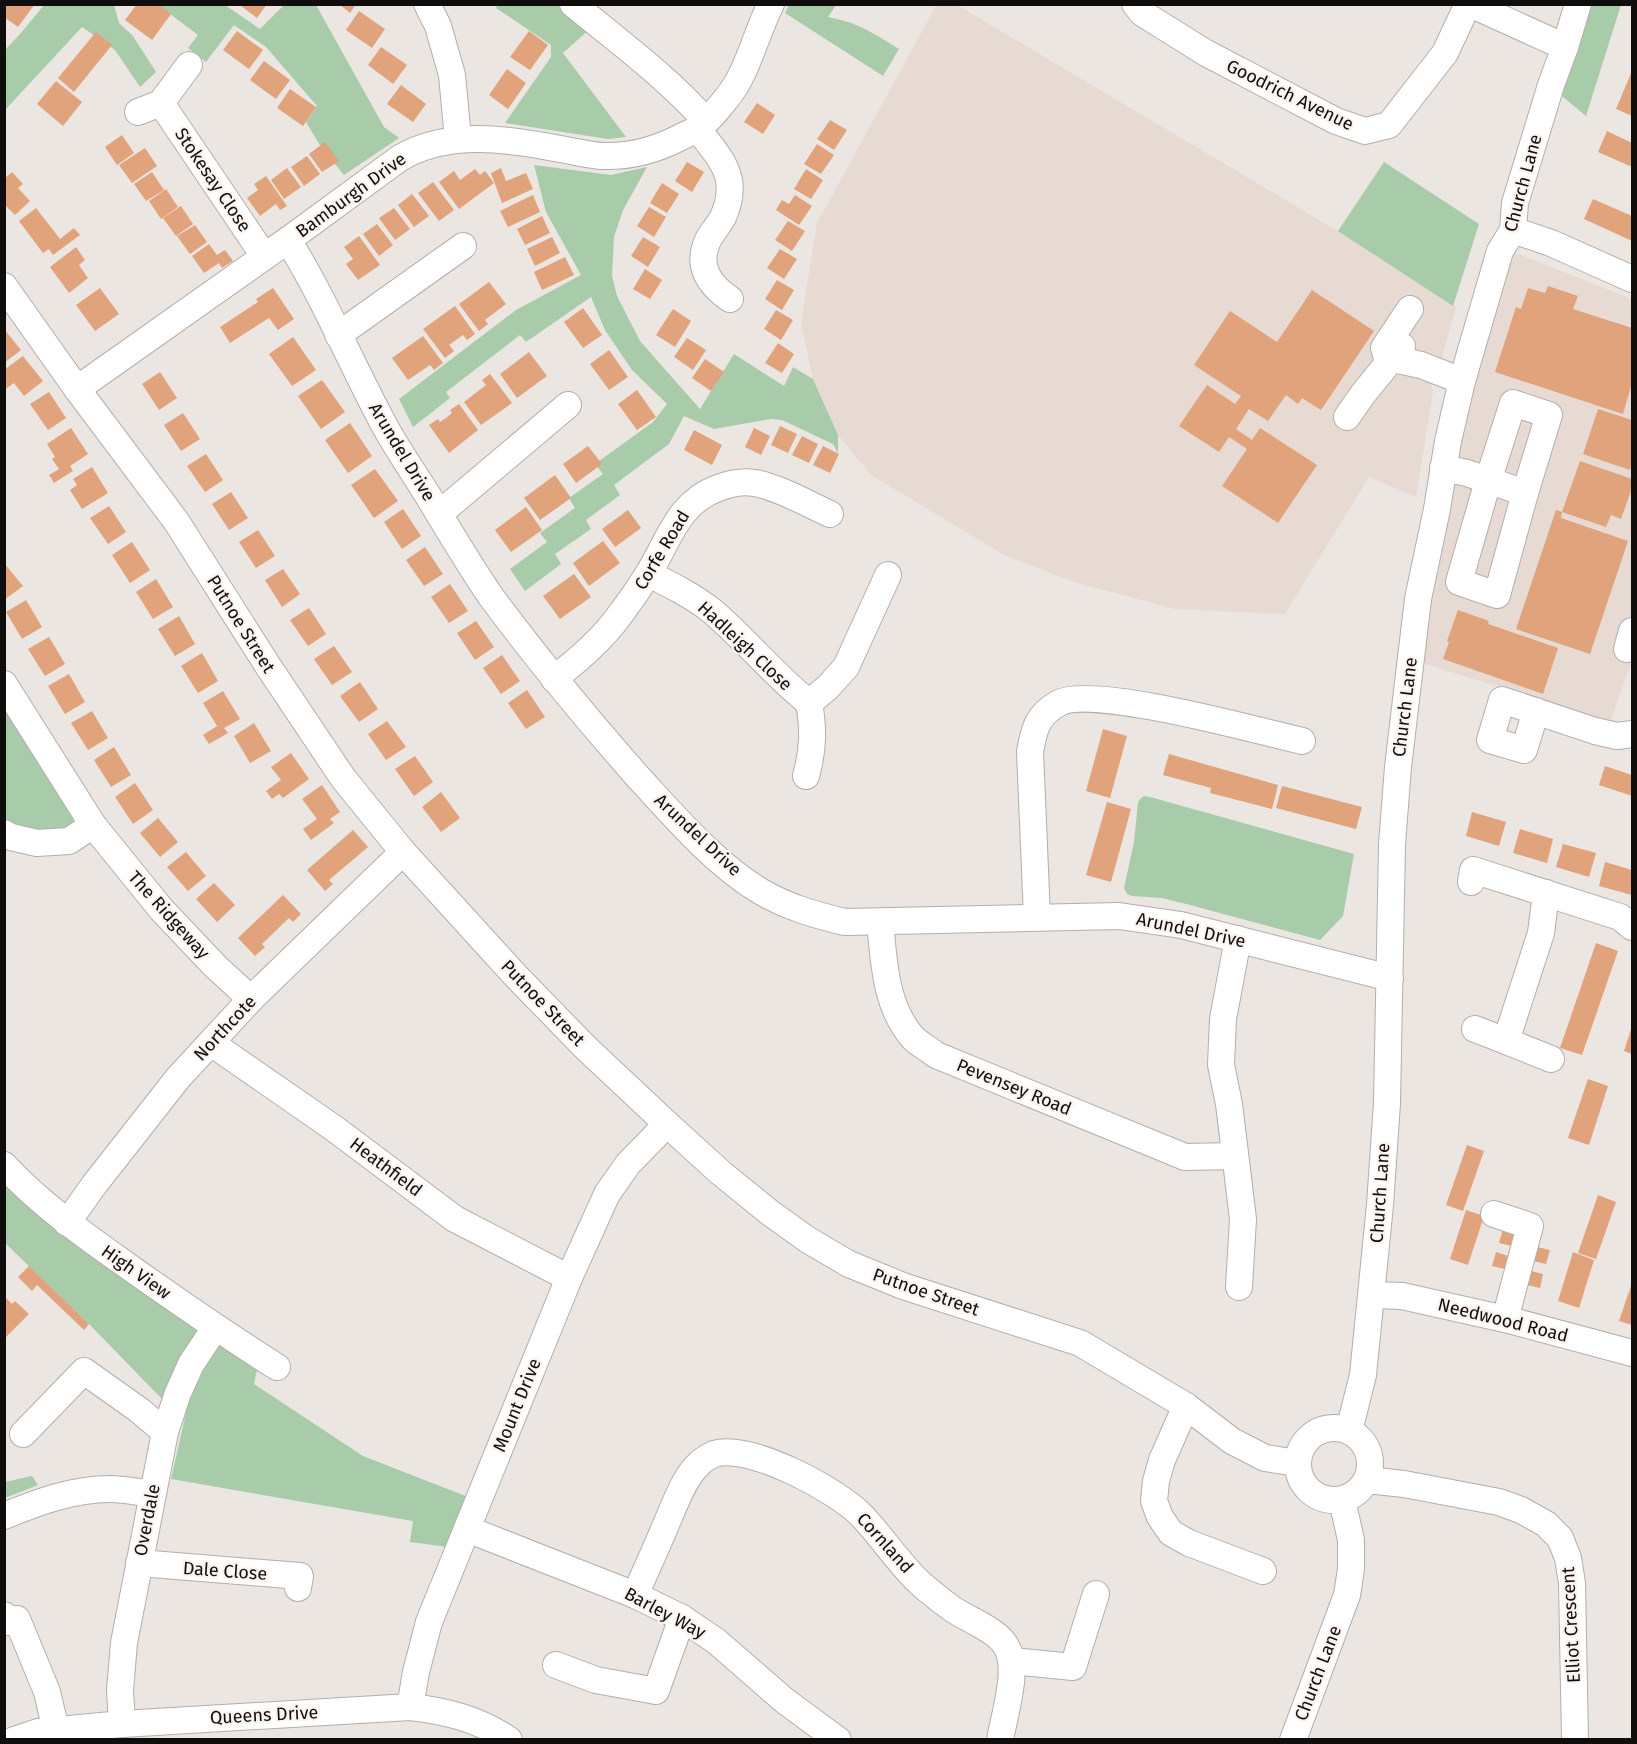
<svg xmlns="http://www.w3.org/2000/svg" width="1637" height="1744" font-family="'Fira Sans',sans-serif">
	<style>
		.built { fill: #e7dad2 }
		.green { fill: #a8cbaa }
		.building { fill: #e0a37b }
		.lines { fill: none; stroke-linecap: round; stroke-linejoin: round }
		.minor-casing { stroke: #b4aeab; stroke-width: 28 }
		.minor { stroke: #fff; stroke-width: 26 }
		.labels { text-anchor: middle; stroke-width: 4.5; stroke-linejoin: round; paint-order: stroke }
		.street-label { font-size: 18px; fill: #100e0d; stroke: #faf3f0 }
	</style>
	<rect width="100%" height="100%" fill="#ece6e2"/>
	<g class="built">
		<polygon points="937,4 957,5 1353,240 1456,307 1442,357 1435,361 1430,379 1433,392 1416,497 1369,477 1285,614 1175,609 1074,582 1004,555 871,475 838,435 813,379 801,323 817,223"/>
		<polygon points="1508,250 1632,299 1632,660 1610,722 1419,662 1456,447"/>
	</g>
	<g class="green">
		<polygon points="498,4 562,5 591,28 563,53 626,137 608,139 505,123 551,57 551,45 496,8"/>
		<polygon points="44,5 114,5 119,23 133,36 156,72 140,87 115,50 82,27 5,110 5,50 21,33"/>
		<polygon points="158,5 225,5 260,29 284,5 316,5 384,127 399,138 344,175 321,147 306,122 317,106 266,47 234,25 206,62 188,48 198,35"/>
		<path d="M789 5H836L828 17C859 23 873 33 899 49L883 76 785 13Z"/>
		<polygon points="1590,5 1621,5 1586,116 1562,96"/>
		<polygon points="1384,162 1479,224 1453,306 1338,231"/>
		<polygon points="534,165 611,175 647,167 623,210 614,237 612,276 617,296 640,341 700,409 734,354 784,386 793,367 813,379 838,435 838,453 833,444 782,420 771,419 714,429 684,416 669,444 614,485 620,495 586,520 591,529 555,554 561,564 525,591 510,569 547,542 540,533 575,508 569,498 603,474 595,464 653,422 667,404 632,370 605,330 591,297 526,342 520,335 446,392 450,398 413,427 399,399 516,310 581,275 546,212"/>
		<polygon points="4,701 74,807 73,823 64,835 5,825"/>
		<polygon points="1144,796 1150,797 1354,854 1343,916 1320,940 1186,904 1162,898 1132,896 1127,894 1124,888 1134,842 1138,803 1140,799"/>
		<polygon points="4,1173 200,1331 257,1370 254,1384 363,1456 468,1497 448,1547 410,1542 413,1521 171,1479 186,1413 161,1398 89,1324 5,1243"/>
		<polygon points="32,1476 38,1485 5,1498 5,1482"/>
	</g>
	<g class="building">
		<polygon points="7,4 35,4 18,27 4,17 4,7"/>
		<polygon points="137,4 158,4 171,14 152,40 125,20"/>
		<polygon points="242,4 267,4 257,18 241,6"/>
		<polygon points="339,4 356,4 350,13"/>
		<polygon points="359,11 385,29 372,48 346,30"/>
		<polygon points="237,31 263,50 249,69 223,50"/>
		<polygon points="529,31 548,45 530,70 510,57"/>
		<polygon points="96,32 112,45 74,92 58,78"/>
		<polygon points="381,47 407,65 393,84 368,65"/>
		<polygon points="264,61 290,80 276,99 250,80"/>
		<polygon points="507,69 526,83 508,109 489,95"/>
		<polygon points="1632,71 1632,116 1616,109"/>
		<polygon points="56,81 82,102 63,126 37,104"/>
		<polygon points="401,85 426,104 413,122 387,104"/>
		<polygon points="290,89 316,107 303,126 277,108"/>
		<polygon points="757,103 775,115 763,134 744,122"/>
		<polygon points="830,120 847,130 834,150 817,139"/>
		<polygon points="1607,131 1632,143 1632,167 1598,152"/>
		<polygon points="122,135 134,153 117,165 105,147"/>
		<polygon points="325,142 339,161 322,172 309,154"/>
		<polygon points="817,144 834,155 821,174 804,164"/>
		<polygon points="145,148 157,166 132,183 119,165"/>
		<polygon points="307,156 320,174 304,186 291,167"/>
		<polygon points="687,162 704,172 692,192 675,181"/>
		<polygon points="287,168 301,187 284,199 271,180"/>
		<polygon points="501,168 506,181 526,173 533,189 502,203 491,173"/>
		<polygon points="475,169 480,175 485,171 494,183 459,209 439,182 454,171 460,180"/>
		<polygon points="806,169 823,180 811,199 794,189"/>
		<polygon points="12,172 23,184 18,188 30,201 15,215 4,204 4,179"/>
		<polygon points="152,172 164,190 146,201 134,184"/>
		<polygon points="266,176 287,206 280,210 276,204 260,216 247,198 258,190 254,184"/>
		<polygon points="433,182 454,210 439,221 418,193"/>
		<polygon points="662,183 679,194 667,213 650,203"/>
		<polygon points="166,189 178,207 161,219 149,201"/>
		<polygon points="412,194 429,216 414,227 398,205"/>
		<polygon points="533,195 540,212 508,227 500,211"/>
		<polygon points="795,195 812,206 799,225 776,210 782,200 789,204"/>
		<polygon points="1593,199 1632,216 1632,241 1584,219"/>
		<polygon points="181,206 193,224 176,236 163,218"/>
		<polygon points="649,207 666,217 654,237 637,226"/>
		<polygon points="36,208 60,239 74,228 80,235 53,255 49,249 43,253 19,221"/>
		<polygon points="394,208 410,229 395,240 379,218"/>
		<polygon points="542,216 550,233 525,245 517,229"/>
		<polygon points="788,221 805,231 792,251 775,240"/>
		<polygon points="377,224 393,245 379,256 363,234"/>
		<polygon points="195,225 207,242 190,254 177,236"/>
		<polygon points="359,236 380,265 358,280 346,264 353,259 344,247"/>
		<polygon points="552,237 560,253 535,266 527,249"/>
		<polygon points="643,237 660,247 648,267 631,256"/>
		<polygon points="209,244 217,255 225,250 233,261 222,268 219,263 204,273 192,256"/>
		<polygon points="76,247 85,260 79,265 88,278 69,293 50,267"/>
		<polygon points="780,249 797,259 784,279 767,268"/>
		<polygon points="565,257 574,275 542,290 534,272"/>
		<polygon points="645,269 662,280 650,299 633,289"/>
		<polygon points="777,280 794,290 782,310 765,299"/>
		<polygon points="489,282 506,304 485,320 488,324 479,331 459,304"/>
		<polygon points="1548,286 1578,296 1573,309 1632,328 1632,383 1623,414 1495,372 1516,307 1521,309 1528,288 1545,293"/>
		<polygon points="100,288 119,314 95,331 76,305"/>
		<polygon points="273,288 294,319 278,330 269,318 230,343 220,327 258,302 256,299"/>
		<polygon points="1312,290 1374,331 1321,410 1302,398 1298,404 1286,395 1268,421 1249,409 1236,429 1252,440 1260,428 1317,465 1278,523 1222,486 1247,449 1229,437 1219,452 1179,426 1207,385 1235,404 1241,396 1194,365 1230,311 1277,342"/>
		<polygon points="455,306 475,334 467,340 463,335 449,345 454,351 445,358 423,329"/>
		<polygon points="583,308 602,335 583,348 564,322"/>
		<polygon points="673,309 691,321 675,347 656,335"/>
		<polygon points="776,310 793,320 781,340 764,329"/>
		<polygon points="4,329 21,350 4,363"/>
		<polygon points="423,336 443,363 434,370 430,365 408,380 392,358"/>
		<polygon points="293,337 316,370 292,386 269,354"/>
		<polygon points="687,338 706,350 693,370 674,357"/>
		<polygon points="778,343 794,354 782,373 765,363"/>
		<polygon points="609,350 628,377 609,390 590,364"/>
		<polygon points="529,352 547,376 517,398 500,374"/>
		<polygon points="23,356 43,381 24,396 14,383 4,390 4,370"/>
		<polygon points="705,359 724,372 711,391 692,378"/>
		<polygon points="160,372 177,398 159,410 142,384"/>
		<polygon points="490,374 512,403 481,425 464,402 486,385 482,380"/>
		<polygon points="322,380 345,412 321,429 298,396"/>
		<polygon points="637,390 656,417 637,430 618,404"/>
		<polygon points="49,392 66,418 48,430 30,404"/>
		<polygon points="459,404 478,430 449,453 429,425 438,419 440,422 446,418 452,413 450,410"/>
		<polygon points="1598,409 1632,420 1632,464 1630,470 1583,454"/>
		<polygon points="183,413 200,439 181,451 164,425"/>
		<polygon points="350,423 372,456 348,473 325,440"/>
		<polygon points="780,426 797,434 788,453 771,445"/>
		<polygon points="71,428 88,454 70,466 73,471 54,483 49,475 59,469 52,459 55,457 47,444"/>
		<polygon points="754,428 770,436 761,455 745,447"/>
		<polygon points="694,430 722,445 712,465 684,450"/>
		<polygon points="802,436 818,444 809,463 792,455"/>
		<polygon points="588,446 602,464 576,483 563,464"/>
		<polygon points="823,446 839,454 830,473 813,465"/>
		<polygon points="206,454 223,480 205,492 187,466"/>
		<polygon points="1580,461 1632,479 1632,488 1621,519 1611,515 1606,527 1562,512"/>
		<polygon points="92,467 108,493 82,509 70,490 77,485 73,479"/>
		<polygon points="375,469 398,501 374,518 351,485"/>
		<polygon points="555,475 571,498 540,520 524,498"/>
		<polygon points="231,492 248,518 229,530 212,504"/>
		<polygon points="109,506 126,532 108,544 90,518"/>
		<polygon points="526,507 542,530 511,552 495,530"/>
		<polygon points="403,509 421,536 402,549 384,522"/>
		<polygon points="628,510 641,528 615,547 602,529"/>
		<polygon points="1556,510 1562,512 1561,518 1628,541 1590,654 1516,629"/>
		<polygon points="258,530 275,556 256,568 239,542"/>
		<polygon points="603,541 620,563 589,586 573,563"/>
		<polygon points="132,542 150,570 130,583 112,555"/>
		<polygon points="425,547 443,574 424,586 406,560"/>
		<polygon points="4,563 23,586 4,600"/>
		<polygon points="283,569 300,594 282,607 265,580"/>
		<polygon points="574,574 591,597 560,619 543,596"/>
		<polygon points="156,579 173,607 153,619 136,592"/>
		<polygon points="450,584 468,611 449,623 431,597"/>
		<polygon points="26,600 42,627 22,639 6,612"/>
		<polygon points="309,608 326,634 308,646 290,620"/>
		<polygon points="1458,610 1489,621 1488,624 1558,648 1543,694 1443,659 1449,642 1447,641"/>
		<polygon points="179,616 195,644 175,656 158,629"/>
		<polygon points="476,621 494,647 475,660 457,633"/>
		<polygon points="49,637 65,664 45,676 28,649"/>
		<polygon points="334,646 352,672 332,685 314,659"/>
		<polygon points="202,653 218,681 198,693 181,666"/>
		<polygon points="502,655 520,681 501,694 483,668"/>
		<polygon points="69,674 85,702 65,714 48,686"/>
		<polygon points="360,682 378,709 359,722 340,696"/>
		<polygon points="527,690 545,717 526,729 508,703"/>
		<polygon points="223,691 240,719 224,728 228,733 209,744 203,735 217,726 203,703"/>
		<polygon points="92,711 108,738 88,750 71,723"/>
		<polygon points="387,721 406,747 386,760 368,734"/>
		<polygon points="254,723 271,751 250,763 234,736"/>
		<polygon points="1103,729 1127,736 1110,798 1086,791"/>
		<polygon points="114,747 131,775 111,787 94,760"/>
		<polygon points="291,753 309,779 283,798 279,794 272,799 266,791 281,780 271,767"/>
		<polygon points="1169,754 1278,785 1272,809 1210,793 1211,788 1163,775"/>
		<polygon points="415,756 433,782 414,796 395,769"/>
		<polygon points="1605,766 1632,775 1632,796 1599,785"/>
		<polygon points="135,783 153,810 133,824 115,797"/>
		<polygon points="322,785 340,812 330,819 334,823 311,840 303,829 317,819 302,799"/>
		<polygon points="1282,786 1362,807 1356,829 1276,808"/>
		<polygon points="441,792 460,818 441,832 422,807"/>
		<polygon points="1107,802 1131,809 1111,882 1086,875"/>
		<polygon points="1472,812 1506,822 1499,846 1466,836"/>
		<polygon points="158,818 178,842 160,857 140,833"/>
		<polygon points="1520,829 1553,839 1547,863 1513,853"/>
		<polygon points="353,830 368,847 329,880 333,884 325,891 307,870"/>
		<polygon points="1563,844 1596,853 1589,877 1556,867"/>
		<polygon points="186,852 206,876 188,891 167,867"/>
		<polygon points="1605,862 1632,870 1632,895 1599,886"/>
		<polygon points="214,883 235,905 217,922 196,899"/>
		<polygon points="283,895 301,914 293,922 289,918 262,944 265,947 255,956 238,938"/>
		<polygon points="1596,943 1618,951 1582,1055 1560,1048"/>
		<polygon points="1632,1026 1632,1054 1624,1051"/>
		<polygon points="1588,1079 1608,1086 1589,1145 1568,1138"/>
		<polygon points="1467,1145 1484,1151 1463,1211 1446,1205"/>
		<polygon points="1598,1195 1616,1202 1596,1259 1578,1253"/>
		<polygon points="1466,1210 1484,1216 1468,1265 1450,1259"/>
		<polygon points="1503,1229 1515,1233 1512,1246 1499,1243"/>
		<polygon points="1537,1247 1550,1250 1546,1264 1533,1261"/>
		<polygon points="1496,1252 1508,1256 1505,1269 1492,1266"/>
		<polygon points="1573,1252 1594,1260 1579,1308 1558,1301"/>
		<polygon points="29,1266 89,1324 84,1330 37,1285 32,1291 18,1277"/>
		<polygon points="1531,1271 1543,1274 1540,1288 1527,1285"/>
		<polygon points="1632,1283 1632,1325 1619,1321"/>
		<polygon points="4,1296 12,1304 15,1301 29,1314 4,1339"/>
	</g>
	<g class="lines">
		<defs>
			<g id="minor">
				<polyline points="427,4 438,26 452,75 458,139"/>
				<path d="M573 4C618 41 667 77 706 121"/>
				<polyline points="1135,4 1142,13 1206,53 1336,121 1365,131 1389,125 1445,53 1468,4"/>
				<polyline points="1470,4 1565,47"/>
				<polyline points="161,103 264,256"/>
				<polyline points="138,112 161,103 189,65"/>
				<path d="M698 129C709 145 725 160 729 180 731 192 728 206 723 217 719 225 712 232 708 240 696 266 709 285 730 299"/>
				<polyline points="1513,230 1551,243 1632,279"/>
				<path d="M288 240C324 298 350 361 382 421 395 446 412 470 427 494 448 529 469 565 492 598 538 660 587 719 638 777 674 816 714 863 760 891 787 907 815 915 845 922L1119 916 1181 925 1390 978"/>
				<polyline points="4,286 77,389 176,521 268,666 343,778 403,852 514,974 585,1047 667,1124 721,1173 769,1212 808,1240 849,1264 903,1286 1080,1343 1186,1406 1232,1441 1265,1458 1297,1463"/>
				<polyline points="1410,309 1384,348 1386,355 1393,359 1421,365 1462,381"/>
				<polyline points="338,335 463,246"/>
				<path d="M77 389 288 240 400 158C451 128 510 140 566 150 577 152 590 155 602 156 630 157 656 150 681 137 686 134 693 132 697 129 708 122 718 109 726 99 748 73 755 35 771 4"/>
				<polygon points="1513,403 1549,415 1525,493 1497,595 1459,582 1488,481"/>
				<polyline points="1347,417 1363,394 1402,346"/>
				<polyline points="1443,468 1467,473 1525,493"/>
				<polyline points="439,514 568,405"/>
				<path d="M649 574C671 585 693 596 712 611 746 640 774 675 809 703 814 730 813 750 806 776"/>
				<polyline points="1627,649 1632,631"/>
				<path d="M554 679C579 659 603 639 622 612 631 600 640 587 648 574 669 541 677 503 718 488 729 484 742 481 754 483 774 485 810 505 830 514"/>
				<polyline points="4,684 93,825 161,909 216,967 251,999"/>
				<polyline points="809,703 828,687 846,667 888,575"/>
				<polyline points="1536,711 1524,750 1490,740 1502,700 1595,731 1617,736 1632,734"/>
				<polyline points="4,833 11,837 37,843 69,841 93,825"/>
				<polyline points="1471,882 1473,870 1620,917 1632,927"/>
				<path d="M1037 917 1030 752C1034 729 1037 715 1059 703 1093 685 1258 731 1302 741"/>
				<path d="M880 922C884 962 885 1006 913 1038 919 1044 929 1049 936 1055L1185 1157 1235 1156"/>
				<polyline points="1238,939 1223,1019 1221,1065 1229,1104 1243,1219 1239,1287"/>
				<polyline points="1475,1029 1506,1041 1541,933 1546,893"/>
				<polyline points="1506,1041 1551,1059"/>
				<polyline points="211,1043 335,1129 455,1219 569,1278"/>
				<path d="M4 1165C42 1206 87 1237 132 1269 180 1303 228 1336 277 1367"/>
				<polyline points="1494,1214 1530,1226 1505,1319"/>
				<polyline points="67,1223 94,1185 178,1078 251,999 403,852"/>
				<polyline points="1372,1295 1402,1296 1505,1319 1632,1353"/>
				<polyline points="1186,1406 1162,1460 1156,1481 1154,1501 1160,1517 1171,1533 1189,1543 1263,1571"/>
				<circle cx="1334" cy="1464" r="36"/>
				<polyline points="1349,1431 1363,1375 1380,1205 1387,1103 1392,844 1398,767 1418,599 1437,509 1448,441 1462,381 1500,251 1513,230 1515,203 1551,85 1565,47 1578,4"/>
				<polyline points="23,1434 84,1371 139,1410 165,1432"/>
				<polyline points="1367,1480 1404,1484 1499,1502 1521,1510 1546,1524 1560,1538 1568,1558 1572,1583 1575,1740"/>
				<path d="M4 1516C38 1502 73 1489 110 1489 124 1489 138 1492 152 1494"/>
				<polyline points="467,1529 635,1595 682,1618 716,1641 785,1701 838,1740"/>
				<polyline points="139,1563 300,1576 298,1588"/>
				<path d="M635 1595C647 1568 659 1542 670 1515 677 1499 686 1475 699 1464 702 1460 710 1456 714 1454 750 1443 837 1490 862 1516 883 1538 899 1564 922 1585 932 1593 943 1603 954 1610 969 1620 997 1630 1006 1646 1020 1668 1004 1715 1000 1740"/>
				<polyline points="4,1615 8,1622 17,1619 47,1692 56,1730"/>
				<polyline points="1012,1661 1073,1667 1096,1594"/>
				<polyline points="556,1665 596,1680 656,1691 682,1618"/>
				<polyline points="410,1707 416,1672 429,1622 569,1278 607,1194 628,1164 667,1124"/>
				<polyline points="122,1724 120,1690 124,1643 165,1432 178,1393 191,1364 215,1328"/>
				<path d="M14 1740 38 1732 122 1724 410 1707C446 1711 479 1719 509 1740"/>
				<polyline points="1293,1740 1347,1595 1351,1569 1351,1540 1342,1500"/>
			</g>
		</defs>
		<use href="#minor" class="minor-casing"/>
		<use href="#minor" class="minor"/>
	</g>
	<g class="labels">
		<g class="street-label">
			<text transform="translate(1290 95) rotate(26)" y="6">Goodrich Avenue</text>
			<text transform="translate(213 180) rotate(56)" y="6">Stokesay Close</text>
			<text transform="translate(1523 183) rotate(-75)" y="6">Church Lane</text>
			<text transform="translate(351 195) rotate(-36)" y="6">Bamburgh Drive</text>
			<text transform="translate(402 452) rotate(59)" y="6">Arundel Drive</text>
			<text transform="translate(662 550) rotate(-59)" y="6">Corfe Road</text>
			<text transform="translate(241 624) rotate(58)" y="6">Putnoe Street</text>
			<text transform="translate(745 646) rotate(43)" y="6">Hadleigh Close</text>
			<text transform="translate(1405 707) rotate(-83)" y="6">Church Lane</text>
			<text transform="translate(698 835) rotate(43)" y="6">Arundel Drive</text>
			<text transform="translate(169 915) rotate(48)" y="6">The Ridgeway</text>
			<text transform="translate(1191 930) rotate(12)" y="6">Arundel Drive</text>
			<text transform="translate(543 1003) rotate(46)" y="6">Putnoe Street</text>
			<text transform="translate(225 1028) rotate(-47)" y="6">Northcote</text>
			<text transform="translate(1014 1087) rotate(22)" y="6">Pevensey Road</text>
			<text transform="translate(386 1167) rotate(37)" y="6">Heathfield</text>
			<text transform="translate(1380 1193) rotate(-86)" y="6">Church Lane</text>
			<text transform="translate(136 1272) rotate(35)" y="6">High View</text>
			<text transform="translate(926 1292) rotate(19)" y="6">Putnoe Street</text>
			<text transform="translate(1503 1320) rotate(14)" y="6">Needwood Road</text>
			<text transform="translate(517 1405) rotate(-68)" y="6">Mount Drive</text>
			<text transform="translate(147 1520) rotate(-79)" y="6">Overdale</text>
			<text transform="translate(885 1543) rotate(48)" y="6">Cornland</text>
			<text transform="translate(225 1571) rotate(4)" y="6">Dale Close</text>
			<text transform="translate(665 1613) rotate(28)" y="6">Barley Way</text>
			<text transform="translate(1571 1625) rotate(-93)" y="6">Elliot Crescent</text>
			<text transform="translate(1318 1673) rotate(-69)" y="6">Church Lane</text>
			<text transform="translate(264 1715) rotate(-3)" y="6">Queens Drive</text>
		</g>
	</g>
	<rect width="1637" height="1744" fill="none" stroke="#100e0d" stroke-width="12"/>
</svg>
